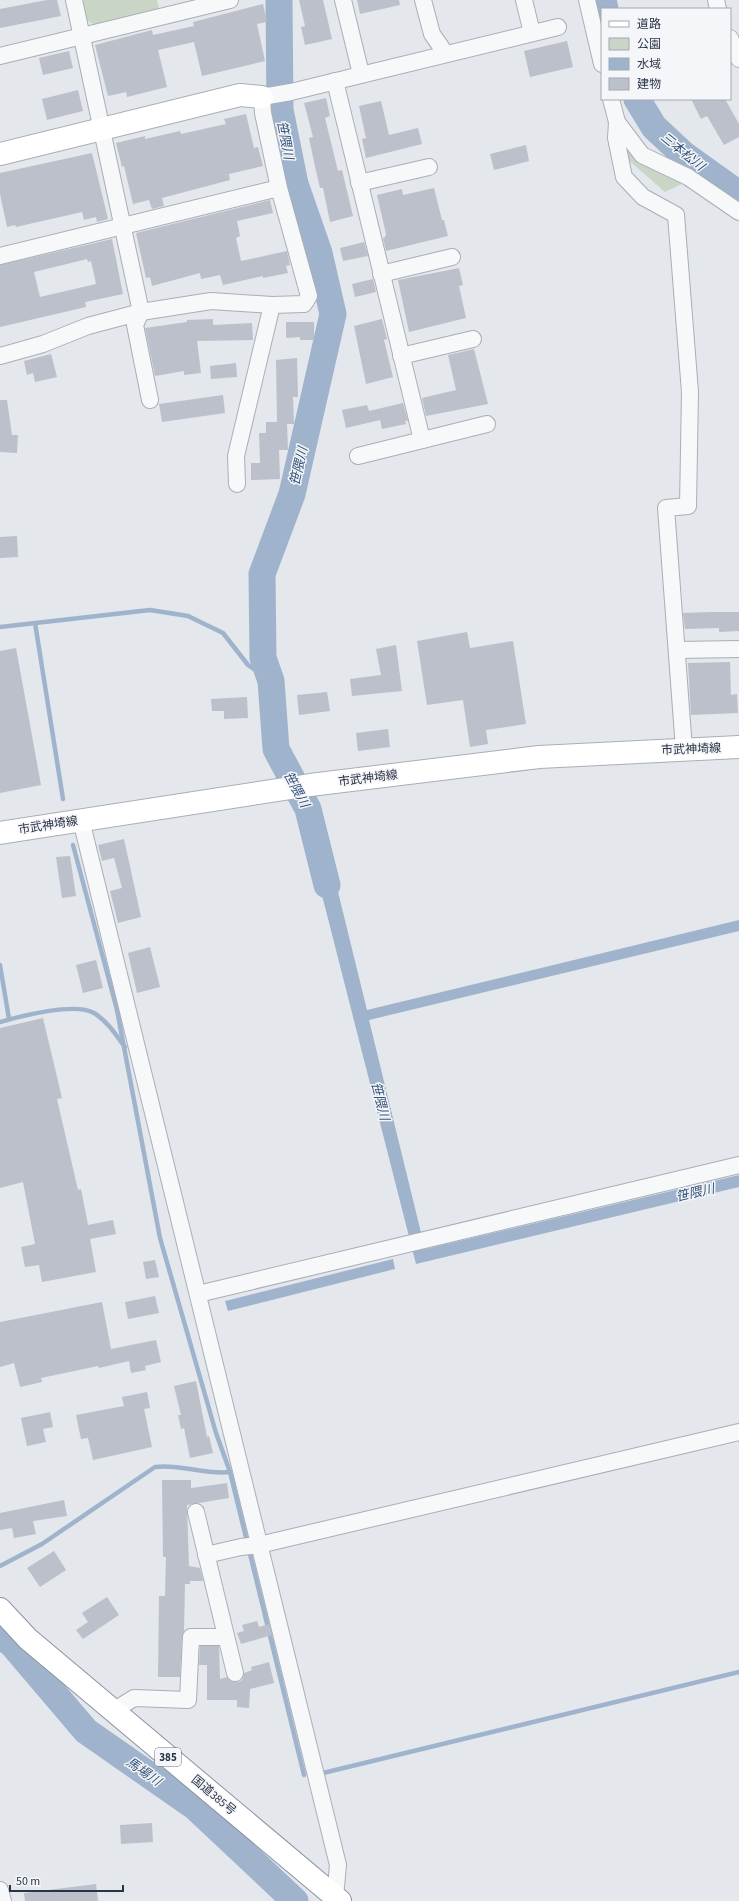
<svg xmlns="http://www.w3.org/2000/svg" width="739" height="1901" font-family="'Source Sans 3','Noto Sans JP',sans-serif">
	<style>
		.green { fill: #c9d6c5 }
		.water { fill: #9fb4cc }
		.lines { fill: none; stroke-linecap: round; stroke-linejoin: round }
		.stream { stroke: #9fb4cc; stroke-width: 4.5 }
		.river { stroke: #9fb4cc; stroke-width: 27 }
		.building { fill: #bbc0ca; fill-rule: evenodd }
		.street-casing { stroke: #a9aeb7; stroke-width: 18 }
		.secondary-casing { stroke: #a9aeb7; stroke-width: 24 }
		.highway-casing { stroke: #8b94a3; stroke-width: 24 }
		.street { stroke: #f7f8fa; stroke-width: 16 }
		.secondary { stroke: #fff; stroke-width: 22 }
		.highway { stroke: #fff; stroke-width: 22 }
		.labels { text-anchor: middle; stroke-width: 3; stroke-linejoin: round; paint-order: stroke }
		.shield { fill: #f4f6f9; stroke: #676e7b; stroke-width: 1 }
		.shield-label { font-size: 11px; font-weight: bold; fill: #2b3445 }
		.street-label { font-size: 12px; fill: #2b3445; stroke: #f4f6f9 }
		.water-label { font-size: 13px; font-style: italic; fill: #34527a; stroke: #f4f6f9 }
	</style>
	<rect width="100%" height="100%" fill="#e4e7ec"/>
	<g class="green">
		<polygon points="79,0 157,0 159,9 95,25 83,18"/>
		<polygon points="620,137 686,182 665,192 625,157"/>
	</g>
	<g class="water">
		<polygon points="327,847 367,1010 739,920 739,931 369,1020 425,1249 739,1175 739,1187 416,1264 311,852"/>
		<polygon points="393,1259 395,1269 228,1311 225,1301"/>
	</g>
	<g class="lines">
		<g class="stream">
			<polyline points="35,623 63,799"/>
			<polyline points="0,627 150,610 188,616 223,633 248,665 271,681"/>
			<polyline points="73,845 117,1010 160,1238 216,1433 230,1472 304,1775"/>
			<polyline points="0,965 9,1019"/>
			<path d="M0 1022C21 1016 75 1002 94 1013 107 1021 116 1035 125 1047"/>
			<path d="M0 1566 42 1544 155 1467C181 1464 205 1475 230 1472"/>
			<polyline points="323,1773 739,1672"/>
		</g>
		<g class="river">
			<polyline points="279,0 280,110 295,184 319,253 333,314 292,494 262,574 263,658 271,681 276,749 308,809 327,885"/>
			<polyline points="603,0 605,9"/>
			<polyline points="637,99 654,127 683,154 739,194"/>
			<polyline points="0,1635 12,1644 86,1731 195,1807 295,1901"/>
		</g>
	</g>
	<g class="building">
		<polygon points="47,0 57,0 61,16 0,28 0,9"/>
		<polygon points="299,0 323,0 332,39 305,45 301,27 305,26"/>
		<polygon points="357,0 399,0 400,5 360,14"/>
		<polygon points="263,4 267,22 257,24 265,61 202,76 194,42 158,50 167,87 127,97 126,92 108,96 95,45 152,30 153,35 194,26 193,22"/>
		<polygon points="567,41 573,67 530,77 524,51"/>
		<polygon points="69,51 73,68 43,75 39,58"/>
		<polygon points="78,90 83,111 47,120 42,99"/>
		<polygon points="326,98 330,116 325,118 338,171 342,170 353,216 330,222 323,188 320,188 316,171 309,138 313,137 304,103"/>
		<polygon points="691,99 725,99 739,124 739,137 724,145 707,116 701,119"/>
		<polygon points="381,101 389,135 418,128 422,144 366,158 362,139 366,138 359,106"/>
		<polygon points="246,114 254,148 258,147 263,166 229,174 230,180 162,198 164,206 152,209 149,200 133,204 124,166 122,167 116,143 145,136 145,139 180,131 181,134 226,124 224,119"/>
		<polygon points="526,145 529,161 494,170 490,154"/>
		<polygon points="92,153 108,219 97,222 96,217 84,220 82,212 16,227 15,225 7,227 0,194 0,173"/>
		<polygon points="434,188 442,220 444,220 448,236 386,251 383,238 385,237 386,234 377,195 402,189 403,195"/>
		<polygon points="270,200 273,213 237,221 240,236 236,238 241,261 287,251 290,265 286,266 288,273 263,278 263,276 223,285 220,275 201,279 200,273 152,286 150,277 146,278 136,233"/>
		<path d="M112 239 123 294 85 302 86 307 0 327V265ZM87 259 88 262 91 261 96 284 40 297 34 272Z"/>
		<polygon points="364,242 368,256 343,261 340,248"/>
		<polygon points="459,268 463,285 459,286 466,318 409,332 398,280"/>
		<polygon points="373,279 376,292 355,297 352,284"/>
		<polygon points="213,319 213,325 252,323 253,340 197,341 201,373 184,375 184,371 155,376 145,328 187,322 187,320"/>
		<polygon points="382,319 387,339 384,340 393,377 366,384 354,326"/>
		<polygon points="286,322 314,322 314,340 300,340 300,337 286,338"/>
		<polygon points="474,349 488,404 426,416 422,398 456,390 448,355"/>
		<polygon points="51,354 57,377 35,382 33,373 27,375 24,361"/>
		<polygon points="297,358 298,397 293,397 294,424 287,424 288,450 279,450 280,479 251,480 251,463 260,463 259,433 266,433 266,422 277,422 276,360"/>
		<polygon points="236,363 237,377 211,379 210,366"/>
		<polygon points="223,395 225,413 162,422 159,404"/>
		<polygon points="0,400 7,400 12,435 18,435 17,453 0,452"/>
		<polygon points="403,403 408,421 405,421 406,424 382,429 380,420 346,428 342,410 367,405 369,411"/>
		<polygon points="17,536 18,557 0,558 0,537"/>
		<polygon points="711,612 739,612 739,631 719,632 719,628 685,629 683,613"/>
		<polygon points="467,632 470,648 513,641 526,724 486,730 488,744 470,747 463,700 427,705 417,641"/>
		<polygon points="396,645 402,691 352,696 350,679 381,675 376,649"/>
		<polygon points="16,648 41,785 0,793 0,651"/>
		<polygon points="730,662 731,695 737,694 738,713 691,715 688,663"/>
		<polygon points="327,692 330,711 299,715 297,695"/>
		<polygon points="247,697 248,718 224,719 224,711 212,711 211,699"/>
		<polygon points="388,729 390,747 358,751 356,733"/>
		<polygon points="124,839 141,917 118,923 110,891 122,888 114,858 102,861 98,845"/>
		<polygon points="70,856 76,896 62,898 56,857"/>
		<polygon points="150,947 160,987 137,993 128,953"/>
		<polygon points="96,960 103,988 83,993 76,965"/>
		<polygon points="43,1018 62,1098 57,1099 78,1190 81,1189 88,1225 113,1220 116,1234 90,1239 96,1272 42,1282 39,1265 25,1267 21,1247 35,1244 23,1182 0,1188 0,1028"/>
		<polygon points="155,1260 159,1277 146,1279 143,1262"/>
		<polygon points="155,1296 159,1313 128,1319 125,1302"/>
		<polygon points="102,1302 111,1349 156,1340 161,1362 145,1366 146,1370 131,1373 129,1361 99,1368 98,1366 41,1378 42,1382 20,1387 14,1363 0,1367 0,1322"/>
		<polygon points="196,1381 207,1437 209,1436 213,1453 190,1458 184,1428 181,1429 178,1415 181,1415 174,1386"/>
		<polygon points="147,1392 150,1408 144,1409 152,1447 93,1460 88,1438 81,1439 76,1415 124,1406 122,1397"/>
		<polygon points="50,1412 53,1427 43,1429 46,1442 27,1446 21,1418"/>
		<polygon points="162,1480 191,1480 191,1488 227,1483 229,1498 187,1505 189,1566 200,1568 203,1581 190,1581 190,1584 185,1584 184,1631 182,1637 180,1677 158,1677 159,1596 165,1596 166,1557 163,1557"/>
		<polygon points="64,1500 67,1516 33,1521 36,1534 14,1538 12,1528 0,1530 0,1513"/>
		<polygon points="54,1551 66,1570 40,1587 27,1568"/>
		<polygon points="107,1597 119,1615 83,1639 76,1630 88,1622 82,1613"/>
		<polygon points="257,1621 259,1627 269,1624 272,1635 241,1644 237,1633 244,1631 242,1625"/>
		<polygon points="200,1646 219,1646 220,1679 227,1677 232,1682 238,1682 242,1680 244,1673 252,1670 251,1667 269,1662 274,1683 250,1689 249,1708 237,1707 237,1700 207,1700 207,1665 199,1665"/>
		<polygon points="152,1823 153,1842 121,1844 120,1825"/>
		<polygon points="96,1884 98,1901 25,1901 24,1893"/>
	</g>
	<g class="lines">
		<defs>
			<g id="street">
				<polyline points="74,0 141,312 135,325 150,400"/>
				<polyline points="343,0 361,74"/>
				<polyline points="423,0 432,34 446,54"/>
				<polyline points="524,0 532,33"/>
				<polyline points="587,0 602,64"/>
				<polyline points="716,0 718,9"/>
				<polyline points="730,38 739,59"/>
				<polyline points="0,56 230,0"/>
				<polyline points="335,81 422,440"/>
				<polyline points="611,99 617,122 616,138 624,177 643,197 676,215 690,392 688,506 666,508 684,749"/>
				<polyline points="617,122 642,155 688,177 739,212"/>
				<polyline points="359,183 429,167"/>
				<polyline points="0,256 279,188"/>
				<polyline points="381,274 452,257"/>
				<polyline points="0,356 43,344 88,326 141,312 211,301 272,305 304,304 309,296 279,188 263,113 262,97 291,92 558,27"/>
				<polyline points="401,356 473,339"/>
				<polyline points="358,456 487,424"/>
				<polyline points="237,484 236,456 272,305"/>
				<polyline points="677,650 739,649"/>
				<polyline points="81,820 338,1865 335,1897"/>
				<polyline points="198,1294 739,1165"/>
				<polyline points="196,1512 235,1673"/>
				<polyline points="206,1555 241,1547 259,1545 739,1432"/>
				<polyline points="113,1711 134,1698 188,1700 191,1637 226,1637"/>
				<polyline points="0,1890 3,1901"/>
			</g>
			<g id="secondary">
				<polyline points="0,154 240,95 262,97"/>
				<polyline points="0,833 310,785 539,757 739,747"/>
			</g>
			<polyline id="highway" points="0,1609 28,1639 340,1901"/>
		</defs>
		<use href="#street" class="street-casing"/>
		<use href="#secondary" class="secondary-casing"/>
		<use href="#highway" class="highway-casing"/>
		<use href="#street" class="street"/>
		<use href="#secondary" class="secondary"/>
		<use href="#highway" class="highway"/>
	</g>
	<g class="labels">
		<rect class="shield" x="155" y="1748" width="26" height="18" rx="3"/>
		<g class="shield-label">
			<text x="168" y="1761">385</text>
		</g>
		<g class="street-label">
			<text transform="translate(691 749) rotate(-2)" y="4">市武神埼線</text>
			<text transform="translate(368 778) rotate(-7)" y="4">市武神埼線</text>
			<text transform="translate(48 825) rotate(-9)" y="4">市武神埼線</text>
			<text transform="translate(214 1795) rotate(40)" y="4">国道385号</text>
		</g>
		<g class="water-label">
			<text transform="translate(286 140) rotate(79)" y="5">笹隈川</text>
			<text transform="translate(683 151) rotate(39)" y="5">三本松川</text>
			<text transform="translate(298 466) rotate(-77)" y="5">笹隈川</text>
			<text transform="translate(297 789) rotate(62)" y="5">笹隈川</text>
			<text transform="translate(381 1101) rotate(76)" y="5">笹隈川</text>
			<text transform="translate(695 1192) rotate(-13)" y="5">笹隈川</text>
			<text transform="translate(144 1771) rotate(35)" y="5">馬場川</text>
		</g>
	</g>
	<rect x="601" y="8" width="130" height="92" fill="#f4f6f9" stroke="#a4a8b1"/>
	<rect x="609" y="21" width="20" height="6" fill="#ffffff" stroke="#a4a8b1"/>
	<text x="637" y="28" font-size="12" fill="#2b3445">道路</text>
	<rect x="609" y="38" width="20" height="12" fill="#c9d6c5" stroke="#a4a8b1"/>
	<text x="637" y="48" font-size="12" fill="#2b3445">公園</text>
	<rect x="609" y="58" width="20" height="12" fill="#9fb4cc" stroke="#a4a8b1"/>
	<text x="637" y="68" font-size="12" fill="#2b3445">水域</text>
	<rect x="609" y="78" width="20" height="12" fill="#bbc0ca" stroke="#a4a8b1"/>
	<text x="637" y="88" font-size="12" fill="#2b3445">建物</text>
	<path d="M10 1885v6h113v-6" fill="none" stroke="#2b3445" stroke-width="2"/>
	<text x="16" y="1885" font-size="12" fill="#2b3445" stroke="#f4f6f9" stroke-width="3" paint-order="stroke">50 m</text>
</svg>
